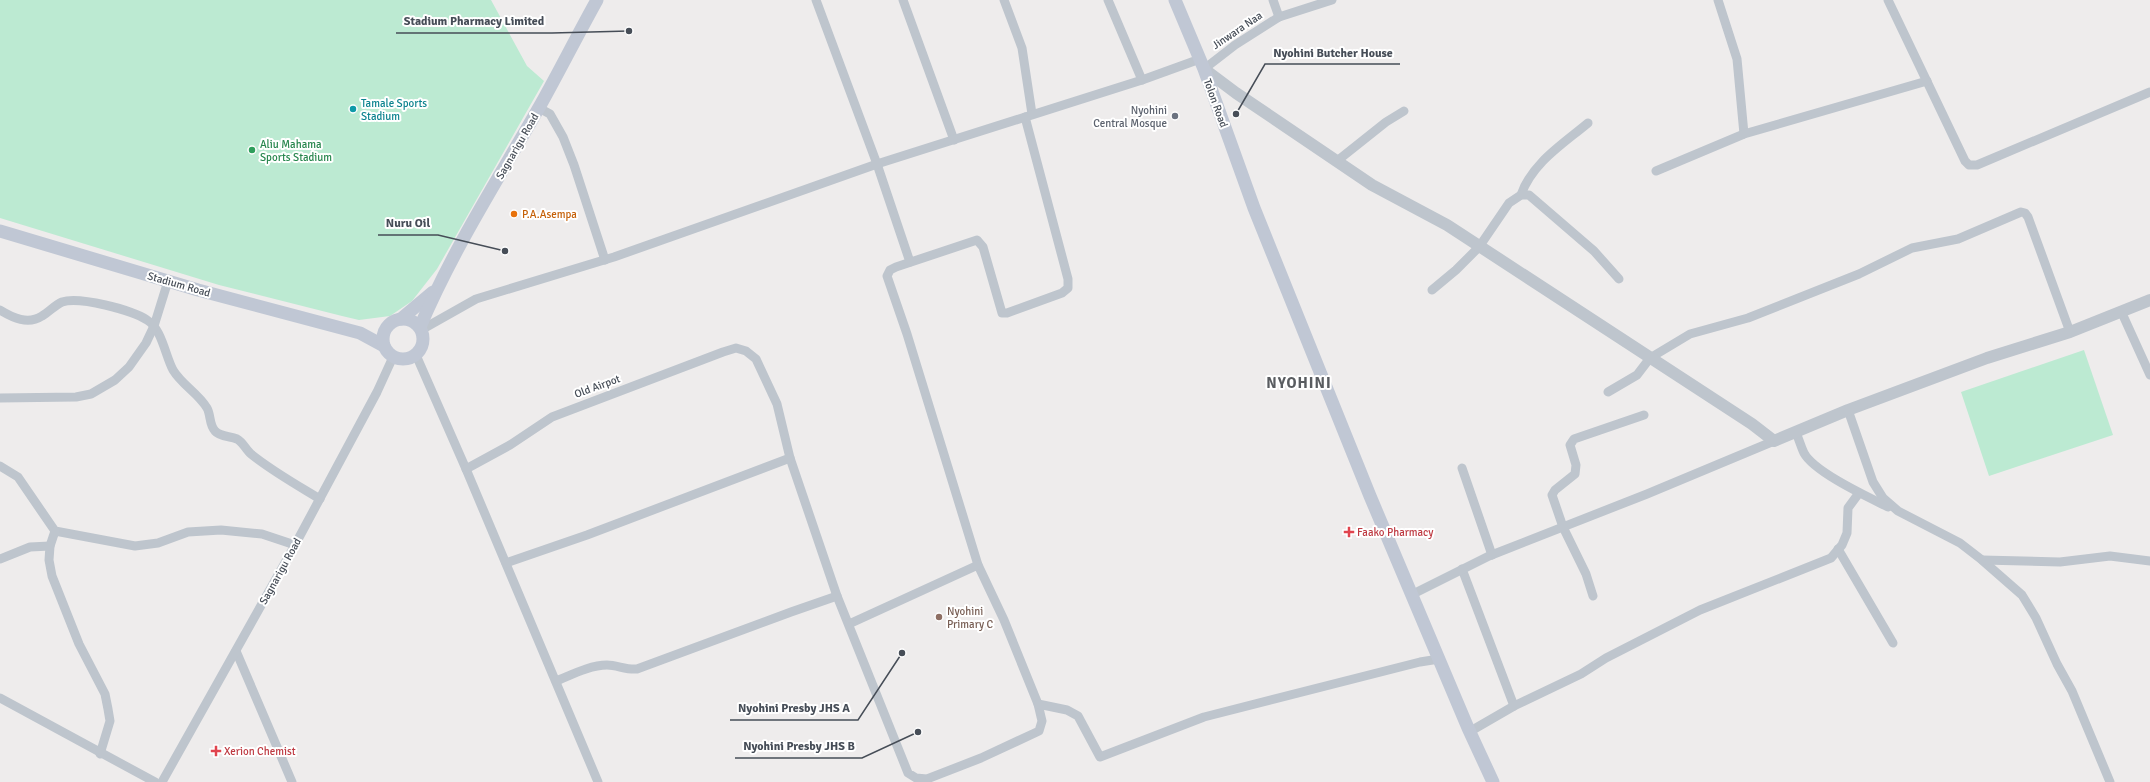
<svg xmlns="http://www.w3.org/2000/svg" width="2150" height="782" font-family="Signika,sans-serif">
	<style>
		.pitch { fill: #bcead2 }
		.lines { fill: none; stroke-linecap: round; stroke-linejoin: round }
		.minor { stroke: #bec5cd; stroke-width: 9 }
		.tertiary { stroke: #bec5cd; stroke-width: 12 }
		.secondary { stroke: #c0c7d4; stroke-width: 13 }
		.culture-dot { fill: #0f9aa8; stroke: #fff; stroke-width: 1.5 }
		.worship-dot { fill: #6b7280; stroke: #fff; stroke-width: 1.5 }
		.leisure-dot { fill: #2e9e5b; stroke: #fff; stroke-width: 1.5 }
		.food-dot { fill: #e8710a; stroke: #fff; stroke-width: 1.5 }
		.health-dot { fill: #e0444e; stroke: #fff; stroke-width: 1.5 }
		.education-dot { fill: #8d6e63; stroke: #fff; stroke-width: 1.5 }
		.labels { text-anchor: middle; stroke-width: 4; stroke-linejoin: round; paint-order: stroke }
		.street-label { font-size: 11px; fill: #464d57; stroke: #fff }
		.culture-label { font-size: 11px; fill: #0d838f; stroke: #fff; text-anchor: start }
		.worship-label { font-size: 11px; fill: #5b616d; stroke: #fff; text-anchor: end }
		.leisure-label { font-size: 11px; fill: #27864d; stroke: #fff; text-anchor: start }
		.food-label { font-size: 11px; fill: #c56008; stroke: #fff; text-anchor: start }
		.health-label { font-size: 11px; fill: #be3a42; stroke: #fff; text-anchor: start }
		.education-label { font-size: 11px; fill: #785e54; stroke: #fff; text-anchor: start }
		.district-label { font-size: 15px; font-weight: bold; letter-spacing: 1px; fill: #595c60; stroke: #fff }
		.leader { fill: none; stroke: #464d57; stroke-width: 1.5 }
		.callout-dot { fill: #464d57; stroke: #fff; stroke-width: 1.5 }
		.callout-label { font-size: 12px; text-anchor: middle; font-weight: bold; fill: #464d57; stroke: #fff; stroke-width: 4; stroke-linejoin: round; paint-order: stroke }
	</style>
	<rect width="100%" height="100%" fill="#eeecec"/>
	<g class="pitch">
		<polygon points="0,0 491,0 527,66 544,81 437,269 412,301 390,316 359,320 342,316 219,285 0,218"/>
		<polygon points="2084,350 2113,435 1989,476 1961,392"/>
	</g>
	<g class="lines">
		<g class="minor">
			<polyline points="816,0 877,164 910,262"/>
			<polyline points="903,0 954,140"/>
			<polyline points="1004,0 1022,48 1032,114"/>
			<polyline points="1108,0 1142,80"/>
			<polyline points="1273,0 1279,17"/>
			<polyline points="1718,0 1737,59 1744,134"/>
			<polyline points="1888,0 1965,161 1969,165 1977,165 2150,92"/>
			<polyline points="1204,69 1235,45 1279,17 1332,0"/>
			<polyline points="539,108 550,114 563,137 574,165 605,260"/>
			<polyline points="1337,161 1386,122 1404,111"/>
			<polyline points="1656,171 1744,134 1927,81"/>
			<path d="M1521 195C1532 163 1563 144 1588 123"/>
			<polyline points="1432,290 1456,270 1479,247 1509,203 1521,195 1529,195 1594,251 1619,279"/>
			<path d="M0 310C13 318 28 325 42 316 49 312 55 305 62 302 79 296 132 310 147 320 162 329 165 355 173 370 182 385 198 393 207 408 211 415 209 425 215 431 220 437 230 436 237 439 243 442 246 450 251 454 272 471 297 485 320 499"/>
			<polyline points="2121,311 2150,375"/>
			<polyline points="421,330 476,299 614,257 877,164 1142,80 1200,59"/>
			<polyline points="416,355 466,469 598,782"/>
			<polyline points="1608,392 1637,375 1650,358 1690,334 1748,318 1859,274 1912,248 1958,239 2021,212 2025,213 2028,217 2070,332"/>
			<polyline points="0,398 76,397 91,394 115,380 129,367 146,343 154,326 168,281"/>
			<polyline points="1848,410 1873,482 1883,498 1898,511 1960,543 1982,560 2022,595 2036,618 2057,664 2072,691 2110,782"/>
			<path d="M1796 433C1799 439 1801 447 1804 453 1814 472 1868 497 1888 507"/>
			<polyline points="0,466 18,477 55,531 135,546 158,543 188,532 221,530 262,534 295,545"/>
			<polyline points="1462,468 1492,555"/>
			<polyline points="466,469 510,445 552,417 723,352 736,348 746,351 756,359 777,404 790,458 837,596 908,773 916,778 927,779 981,758 1039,731 1042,721 1038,704 1004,620 978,565 907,334 887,276 890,270 896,267 977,240 983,247 1002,313 1007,313 1062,293 1068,288 1068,279 1025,117"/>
			<polyline points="55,531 50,546 49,560 52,576 79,644 105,694 108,709 110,721 100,754"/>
			<polyline points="1838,549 1893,643"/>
			<polyline points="0,559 30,547 50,546"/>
			<polyline points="1982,560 2060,562 2110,556 2150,561"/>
			<polyline points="506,563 587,535 790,458"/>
			<polyline points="1462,569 1514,706"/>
			<polyline points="1411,595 1489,556 1647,494 1774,441"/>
			<polyline points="1593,596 1586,574 1563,527 1552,495 1555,490 1575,474 1576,465 1570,445 1574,439 1644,415"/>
			<polyline points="849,624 978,565"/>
			<polyline points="236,651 292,782"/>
			<path d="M556 681C571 675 590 665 607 665 617 665 626 670 637 669L791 612 837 596"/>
			<polyline points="0,698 155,782"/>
			<polyline points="1038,704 1067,710 1078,716 1100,757 1204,717 1420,662 1439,659"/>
			<polyline points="1469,732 1514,706 1581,674 1606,658 1700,610 1831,558 1842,545 1847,533 1848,508 1859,493"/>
			<polyline points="162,782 295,545 377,392 393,357"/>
		</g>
		<polyline class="tertiary" points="1204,69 1236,93 1372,185 1447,225 1752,424 1774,441 1848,410 1987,358 2070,332 2150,300"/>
		<g class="secondary">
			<polyline points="1175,0 1204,69 1254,208 1370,496 1468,728 1493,782"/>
			<polyline points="0,231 198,290 360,333 384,346"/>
			<circle cx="403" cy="339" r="20"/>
			<polyline points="401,319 433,292"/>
			<path d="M420 327C453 249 499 178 541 104 560 70 578 34 597 0"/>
		</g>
	</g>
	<circle class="culture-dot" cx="353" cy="109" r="4"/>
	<circle class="worship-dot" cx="1175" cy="116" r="4"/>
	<circle class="leisure-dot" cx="252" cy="150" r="4"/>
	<circle class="food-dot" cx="514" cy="214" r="4"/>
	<g class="health-dot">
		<path d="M1347 526h4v4h4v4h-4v4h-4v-4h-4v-4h4z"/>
		<path d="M214 745h4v4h4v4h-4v4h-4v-4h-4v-4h4z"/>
	</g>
	<circle class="education-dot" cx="939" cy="617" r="4"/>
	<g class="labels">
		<g class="street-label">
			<text transform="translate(1237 30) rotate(-34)" y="4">Jinwara Naa</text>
			<text transform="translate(1216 103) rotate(70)" y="4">Tolon Road</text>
			<text transform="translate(517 146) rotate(-60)" y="4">Sagnarigu Road</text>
			<text transform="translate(179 284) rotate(16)" y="4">Stadium Road</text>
			<text transform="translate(597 386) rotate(-20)" y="4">Old Airpot</text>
			<text transform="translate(280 571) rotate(-61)" y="4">Sagnarigu Road</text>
		</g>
		<g class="culture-label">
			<text x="361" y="107">Tamale Sports<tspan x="361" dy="13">Stadium</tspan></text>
		</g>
		<g class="worship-label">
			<text x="1167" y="114">Nyohini<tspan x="1167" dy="13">Central Mosque</tspan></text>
		</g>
		<g class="leisure-label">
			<text x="260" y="148">Aliu Mahama<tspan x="260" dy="13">Sports Stadium</tspan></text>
		</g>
		<g class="food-label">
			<text x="522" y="218">P.A.Asempa</text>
		</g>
		<g class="health-label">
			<text x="1357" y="536">Faako Pharmacy</text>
			<text x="224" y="755">Xerion Chemist</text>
		</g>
		<g class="education-label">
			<text x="947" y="615">Nyohini<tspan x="947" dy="13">Primary C</tspan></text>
		</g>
		<g class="district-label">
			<text x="1299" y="388">NYOHINI</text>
		</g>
	</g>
	<path class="leader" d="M629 31L552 33H396M1236 114L1265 64H1400M505 251L438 235H378M902 653L858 720H730M918 732L862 758H735"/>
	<g class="callout-dot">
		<circle cx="629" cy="31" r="4"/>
		<circle cx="1236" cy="114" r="4"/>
		<circle cx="505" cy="251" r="4"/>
		<circle cx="902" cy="653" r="4"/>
		<circle cx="918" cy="732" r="4"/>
	</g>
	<g class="callout-label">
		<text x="474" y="25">Stadium Pharmacy Limited</text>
		<text x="1333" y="57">Nyohini Butcher House</text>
		<text x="408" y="227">Nuru Oil</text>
		<text x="794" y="712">Nyohini Presby JHS A</text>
		<text x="799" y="750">Nyohini Presby JHS B</text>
	</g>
</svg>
